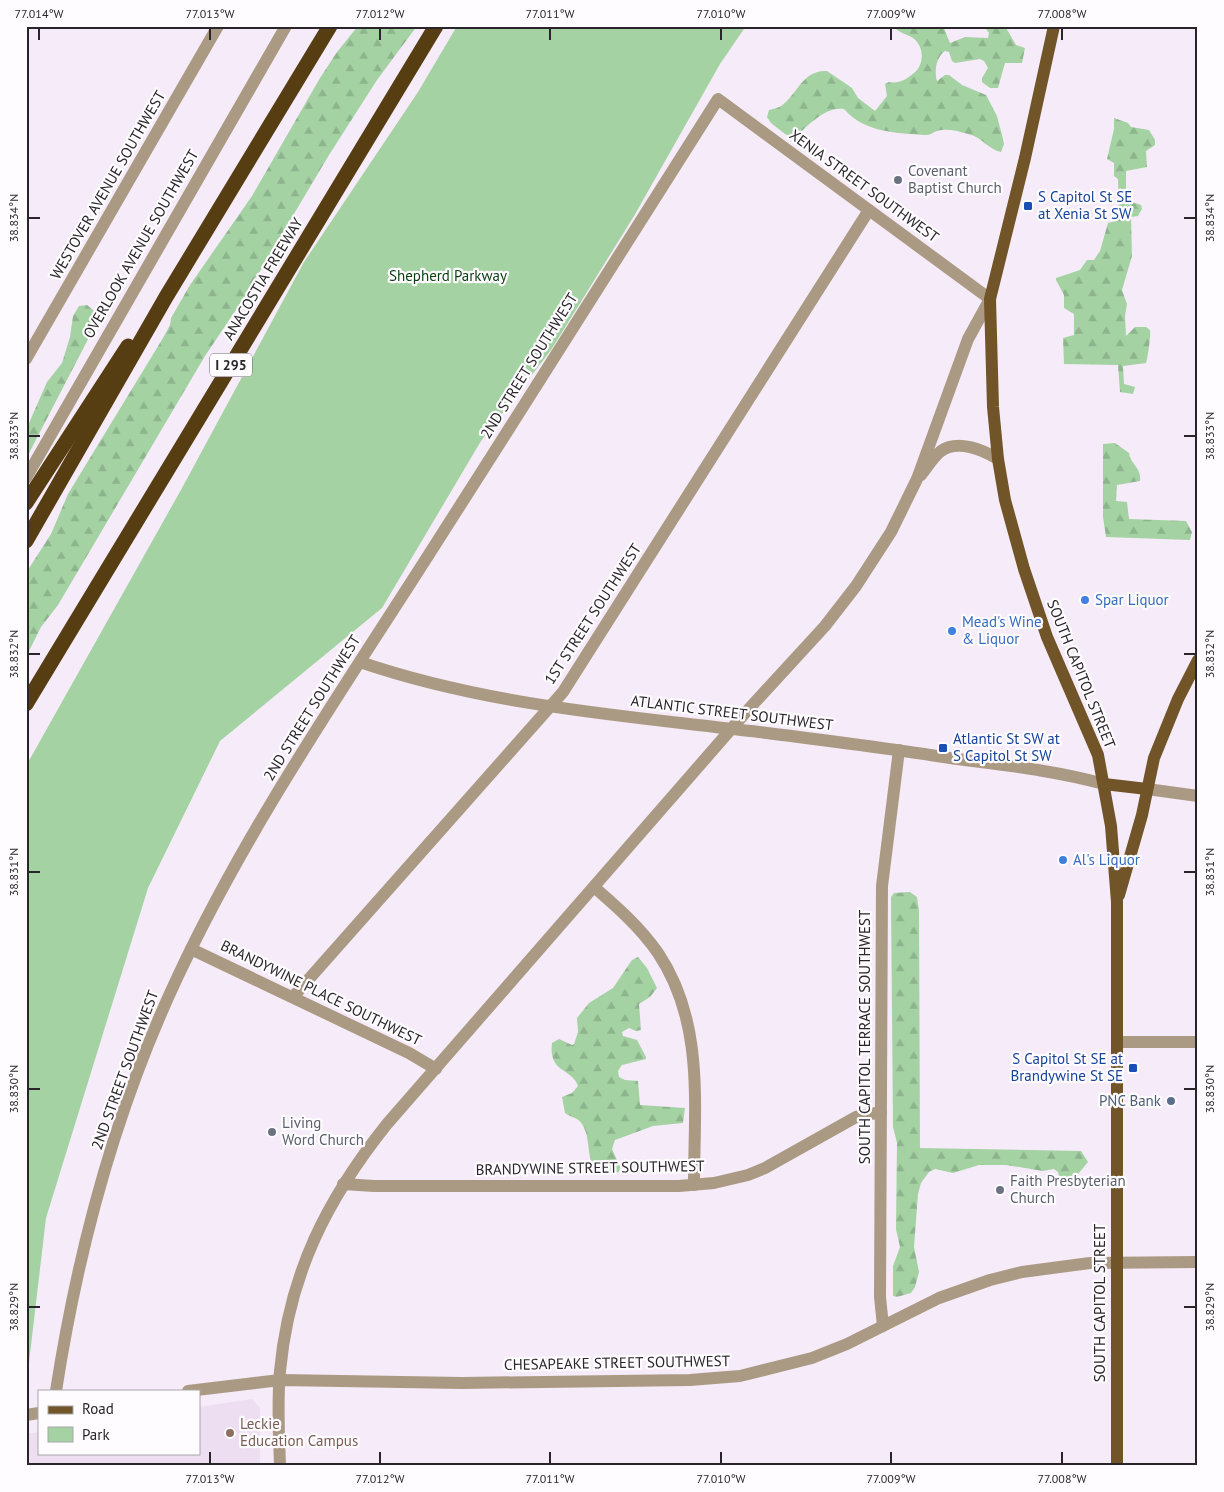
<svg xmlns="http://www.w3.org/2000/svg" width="1224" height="1492" font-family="'PT Sans',sans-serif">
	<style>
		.built { fill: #eddef2 }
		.forest { fill: url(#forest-firs) }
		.park { fill: #a4d2a3 }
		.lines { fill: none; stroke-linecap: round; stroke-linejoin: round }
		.minor { stroke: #ab9a83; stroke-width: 12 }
		.major { stroke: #715427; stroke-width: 12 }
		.highway { stroke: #573d12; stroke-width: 15 }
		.ticks { fill: none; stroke: #29252a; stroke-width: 2 }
		.worship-dot { fill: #6b7280; stroke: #fefcff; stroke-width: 2 }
		.transit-dot { fill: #1a4fb4; stroke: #fefcff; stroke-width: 2 }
		.shop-dot { fill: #3f7fe0; stroke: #fefcff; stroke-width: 2 }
		.service-dot { fill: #5c6f8a; stroke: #fefcff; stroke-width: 2 }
		.education-dot { fill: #8d6e63; stroke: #fefcff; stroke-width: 2 }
		.labels { text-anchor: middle; stroke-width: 4.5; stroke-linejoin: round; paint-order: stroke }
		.shield { fill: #fefcff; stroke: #69666a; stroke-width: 1 }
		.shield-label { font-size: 14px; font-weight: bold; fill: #29252a }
		.worship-label { font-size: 15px; fill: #5b616d; stroke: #fefcff; text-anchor: start }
		.street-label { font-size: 15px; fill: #29252a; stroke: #fefcff }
		.transit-label { font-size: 15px; fill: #164399; stroke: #fefcff; text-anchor: start }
		.park-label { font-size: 15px; fill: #083d0e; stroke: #fefcff }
		.shop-label { font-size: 15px; fill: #366cbe; stroke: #fefcff; text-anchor: start }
		.service-label { font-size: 15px; fill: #4e5e75; stroke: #fefcff; text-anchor: end }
		.education-label { font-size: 15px; fill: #785e54; stroke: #fefcff; text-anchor: start }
		.neatline { fill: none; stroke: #29252a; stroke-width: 2 }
		.ticks-label { font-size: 12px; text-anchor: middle; fill: #29252a }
	</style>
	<defs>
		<pattern id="forest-firs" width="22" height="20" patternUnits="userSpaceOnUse" patternTransform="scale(1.25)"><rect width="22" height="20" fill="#a4d2a3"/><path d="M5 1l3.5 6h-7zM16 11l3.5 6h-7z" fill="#8db48c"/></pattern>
	</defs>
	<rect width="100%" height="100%" fill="#f6ebf9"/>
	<polygon class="built" points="252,1399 260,1408 260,1466 29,1466 26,1434 39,1432 39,1453 199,1453 199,1407"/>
	<g class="forest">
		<polygon points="358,26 417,26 377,80 329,155 244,298 205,356 58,605 41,627 26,657 26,573 51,534 68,494 163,338 170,325 171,318 190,285 252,196 320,78 337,52"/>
		<path d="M893 26H943L950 43 965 37 988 38 989 33 984 26H1005L1016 45 1025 48 1022 63H1005L998 88H990L982 82V78L988 68 984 61 980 59 955 63 952 61 949 52 945 51C936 57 934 72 937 81L945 75H949L962 85 986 95 997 116 1003 139 1004 144 1001 152C989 150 982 137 968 134 958 131 946 128 937 131 933 132 931 135 926 135 897 133 865 133 844 109 825 106 808 126 794 138L785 134 771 123 767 117 769 110C773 109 778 108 781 106 798 94 802 70 827 71L852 88 858 98 875 111 887 96 885 84 889 82C899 84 907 79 914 73 924 65 925 47 913 38 907 34 898 33 893 26Z"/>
		<path d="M1114 118 1128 123 1131 127 1149 130 1155 140V145L1146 151 1147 167 1126 171V200L1141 205 1142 209 1138 216 1131 217 1132 256 1122 290 1127 304 1125 316 1126 336 1135 327H1146L1150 330C1151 334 1148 357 1146 363L1123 366 1124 384 1135 387 1133 394 1120 392 1118 365 1064 364 1063 338 1074 335V314L1064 308V295L1056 280V278L1080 270 1087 260H1094L1100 251 1108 223 1119 220 1118 179 1114 176V163L1107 159 1114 129Z"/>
		<polygon points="87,305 99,315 97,322 26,459 26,430 47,382 62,363 70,337 73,316 79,306"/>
		<path d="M1115 443 1129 453C1130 464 1142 468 1140 481L1117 485 1116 501 1127 502 1129 519 1186 521 1192 532 1190 540 1106 537 1103 517V444Z"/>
		<polygon points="910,892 917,897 919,911 920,1148 1081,1151 1088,1162 1074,1179 1064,1183 1060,1181 1058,1172 1054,1169 1043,1171 1006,1165 979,1165 953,1173 935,1169 929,1172 921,1183 918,1194 914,1247 919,1272 915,1287 911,1293 897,1297 893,1296 893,1266 900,1247 896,1229 897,1143 893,1127 891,897 894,893"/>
		<path d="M638 957 647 968 657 988 650 997 639 1004 641 1030 636 1031 629 1028 622 1032 623 1036 637 1040 646 1057V1059L622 1065 618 1071 619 1077 625 1080 638 1081 640 1105 685 1108 683 1123 653 1126 615 1140 612 1149 620 1167 619 1172 598 1174C585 1161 592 1139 582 1124 578 1117 571 1118 565 1113L562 1097 572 1093 578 1086C572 1068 548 1073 552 1043L559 1039 572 1045 574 1044 578 1032 577 1018 589 1003 613 988 632 960Z"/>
	</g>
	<polygon class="park" points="457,26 746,26 720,64 634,216 551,350 481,441 382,608 220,741 148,888 46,1218 26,1388 26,766 182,488 304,262 418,92"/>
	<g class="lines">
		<g class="minor">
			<polyline points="26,359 218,26"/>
			<path d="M921 475C927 468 933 457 941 451 958 439 983 450 998 459"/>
			<polyline points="26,478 286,26"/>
			<path d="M360 662C489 706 625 716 759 732 823 740 887 748 950 758 1002 765 1053 770 1104 784"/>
			<polyline points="1147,789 1198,796"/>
			<path d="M594 887C617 907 640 927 658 953 705 1023 694 1106 694 1185"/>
			<polyline points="191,949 409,1053 436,1069"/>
			<polyline points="293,997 563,692 869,210"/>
			<polyline points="1117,1042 1198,1042"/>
			<polyline points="343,1184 374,1186 679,1186 714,1183 748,1175 765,1168 856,1117 881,1112"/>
			<polyline points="883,1326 880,1297 882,886 899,750"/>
			<path d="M56 1391C78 1249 117 1105 178 976 247 829 339 695 426 559 524 406 621 252 718 99L990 299 968 339 917 479 891 532 856 586 825 626 746 712 387 1124C327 1199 289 1274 280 1371 277 1402 279 1434 280 1466"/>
			<polyline points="188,1391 280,1380 462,1383 690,1380 740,1376 812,1358 847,1344 939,1298 990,1280 1022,1272 1090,1263 1198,1262"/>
			<polyline points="26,1415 39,1413"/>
		</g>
		<g class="major">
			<polyline points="1054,26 1025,158 990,299 993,407 998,459 1005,500 1024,569 1047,637 1098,755 1111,826 1117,902 1117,1466"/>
			<polyline points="1104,784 1147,789"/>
			<polyline points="1119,895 1142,815 1154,758 1178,699 1198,660"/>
		</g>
		<g class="highway">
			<polyline points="26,503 128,346"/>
			<polyline points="26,541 166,297 330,26"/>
			<polyline points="26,704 436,26"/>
		</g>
	</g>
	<path class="ticks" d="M39 28V40M210 28V40M380 28V40M550 28V40M721 28V40M891 28V40M1062 28V40M28 218H40M1184 218H1196M28 436H40M1184 436H1196M28 654H40M1184 654H1196M28 872H40M1184 872H1196M28 1089H40M1184 1089H1196M28 1307H40M1184 1307H1196M210 1452V1464M380 1452V1464M550 1452V1464M721 1452V1464M891 1452V1464M1062 1452V1464"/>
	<g class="worship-dot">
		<circle cx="898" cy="180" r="5"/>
		<circle cx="272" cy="1132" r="5"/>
		<circle cx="1000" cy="1190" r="5"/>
	</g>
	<g class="transit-dot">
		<rect x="1023" y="201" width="10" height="10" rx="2.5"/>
		<rect x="938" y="743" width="10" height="10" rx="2.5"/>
		<rect x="1128" y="1063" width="10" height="10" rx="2.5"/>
	</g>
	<g class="shop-dot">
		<circle cx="1085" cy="600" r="5"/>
		<circle cx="952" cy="631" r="5"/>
		<circle cx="1063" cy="860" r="5"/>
	</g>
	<circle class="service-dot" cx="1171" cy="1101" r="5"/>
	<circle class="education-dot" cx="230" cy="1433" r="5"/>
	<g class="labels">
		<rect class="shield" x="210" y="353.5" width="42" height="23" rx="4"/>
		<g class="shield-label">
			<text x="231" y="370">I 295</text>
		</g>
		<g class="worship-label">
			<text x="908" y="176">Covenant<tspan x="908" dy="17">Baptist Church</tspan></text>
			<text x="282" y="1128">Living<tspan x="282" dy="17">Word Church</tspan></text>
			<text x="1010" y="1186">Faith Presbyterian<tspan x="1010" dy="17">Church</tspan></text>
		</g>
		<g class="street-label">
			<text transform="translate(108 185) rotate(-60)" y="5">WESTOVER AVENUE SOUTHWEST</text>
			<text transform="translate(864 186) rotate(36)" y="5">XENIA STREET SOUTHWEST</text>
			<text transform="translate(141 244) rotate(-60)" y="5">OVERLOOK AVENUE SOUTHWEST</text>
			<text transform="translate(263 279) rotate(-59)" y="5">ANACOSTIA FREEWAY</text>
			<text transform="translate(529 366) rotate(-58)" y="5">2ND STREET SOUTHWEST</text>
			<text transform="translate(593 614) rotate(-57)" y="5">1ST STREET SOUTHWEST</text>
			<text transform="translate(1081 674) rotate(68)" y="5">SOUTH CAPITOL STREET</text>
			<text transform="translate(312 708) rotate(-58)" y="5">2ND STREET SOUTHWEST</text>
			<text transform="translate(732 713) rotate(7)" y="5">ATLANTIC STREET SOUTHWEST</text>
			<text transform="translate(321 993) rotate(26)" y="5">BRANDYWINE PLACE SOUTHWEST</text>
			<text transform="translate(865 1037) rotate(-90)" y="5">SOUTH CAPITOL TERRACE SOUTHWEST</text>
			<text transform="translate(125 1070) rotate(-70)" y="5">2ND STREET SOUTHWEST</text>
			<text transform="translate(590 1168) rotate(-1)" y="5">BRANDYWINE STREET SOUTHWEST</text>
			<text transform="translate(1100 1303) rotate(-90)" y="5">SOUTH CAPITOL STREET</text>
			<text transform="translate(617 1363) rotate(-1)" y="5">CHESAPEAKE STREET SOUTHWEST</text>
		</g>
		<g class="transit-label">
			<text x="1038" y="202">S Capitol St SE<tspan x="1038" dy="17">at Xenia St SW</tspan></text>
			<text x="953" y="744">Atlantic St SW at<tspan x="953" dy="17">S Capitol St SW</tspan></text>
			<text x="1123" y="1064" text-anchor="end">S Capitol St SE at<tspan x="1123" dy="17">Brandywine St SE</tspan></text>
		</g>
		<g class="park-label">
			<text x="448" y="281">Shepherd Parkway</text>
		</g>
		<g class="shop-label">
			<text x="1095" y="605">Spar Liquor</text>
			<text x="962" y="627">Mead's Wine<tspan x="962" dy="17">&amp; Liquor</tspan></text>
			<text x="1073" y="865">Al's Liquor</text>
		</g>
		<g class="service-label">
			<text x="1161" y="1106">PNC Bank</text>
		</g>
		<g class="education-label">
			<text x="240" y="1429">Leckie<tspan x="240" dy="17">Education Campus</tspan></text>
		</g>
	</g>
	<rect width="1224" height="1492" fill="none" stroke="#fefcff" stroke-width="55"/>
	<rect x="38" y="1390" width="162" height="65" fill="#fefcff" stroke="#a9a6aa"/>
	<rect x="48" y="1406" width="25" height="8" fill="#715427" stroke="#a9a6aa"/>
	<text x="82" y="1414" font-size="15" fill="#29252a">Road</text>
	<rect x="48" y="1427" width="25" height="15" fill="#a4d2a3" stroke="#a9a6aa"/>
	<text x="82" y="1440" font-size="15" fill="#29252a">Park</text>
	<rect x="28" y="28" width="1168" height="1436" class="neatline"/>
	<g class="ticks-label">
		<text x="39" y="18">77.014°W</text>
		<text x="210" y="18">77.013°W</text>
		<text x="380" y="18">77.012°W</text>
		<text x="550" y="18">77.011°W</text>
		<text x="721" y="18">77.010°W</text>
		<text x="891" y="18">77.009°W</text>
		<text x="1062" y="18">77.008°W</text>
		<text transform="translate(14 218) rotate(-90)" y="4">38.834°N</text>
		<text transform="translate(1210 218) rotate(-90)" y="4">38.834°N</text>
		<text transform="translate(14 436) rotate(-90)" y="4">38.833°N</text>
		<text transform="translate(1210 436) rotate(-90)" y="4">38.833°N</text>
		<text transform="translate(14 654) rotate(-90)" y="4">38.832°N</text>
		<text transform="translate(1210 654) rotate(-90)" y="4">38.832°N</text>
		<text transform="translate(14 872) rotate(-90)" y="4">38.831°N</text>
		<text transform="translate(1210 872) rotate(-90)" y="4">38.831°N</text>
		<text transform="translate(14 1089) rotate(-90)" y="4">38.830°N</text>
		<text transform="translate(1210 1089) rotate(-90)" y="4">38.830°N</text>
		<text transform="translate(14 1307) rotate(-90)" y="4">38.829°N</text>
		<text transform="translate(1210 1307) rotate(-90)" y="4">38.829°N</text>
		<text x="210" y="1483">77.013°W</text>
		<text x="380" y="1483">77.012°W</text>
		<text x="550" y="1483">77.011°W</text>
		<text x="721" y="1483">77.010°W</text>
		<text x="891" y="1483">77.009°W</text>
		<text x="1062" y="1483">77.008°W</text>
	</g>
</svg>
